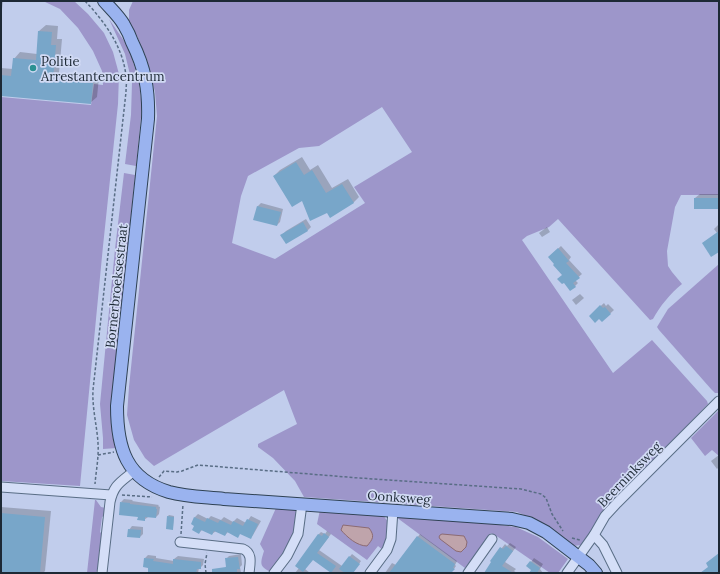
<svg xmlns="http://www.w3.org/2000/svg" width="720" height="574" font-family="Lora,serif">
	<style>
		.green { fill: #9d96ca; fill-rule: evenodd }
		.water { fill: #bfa4ab; stroke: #8c6b73 }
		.shadow { fill: #0003 }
		.building { fill: #78a6c9 }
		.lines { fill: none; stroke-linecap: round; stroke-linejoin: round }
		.minor-casing { stroke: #596d85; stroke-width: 11 }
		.major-casing { stroke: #2e4153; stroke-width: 14 }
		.path { stroke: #596d85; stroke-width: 1.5; stroke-dasharray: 3 2; stroke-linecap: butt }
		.minor { stroke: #d4def7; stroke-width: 9 }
		.major { stroke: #9ab3ef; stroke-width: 12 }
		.poi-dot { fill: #2b9192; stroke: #d1daf4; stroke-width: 1.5 }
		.labels { text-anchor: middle; stroke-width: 3.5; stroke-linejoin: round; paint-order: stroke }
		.poi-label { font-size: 13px; fill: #1d2935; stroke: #d1daf4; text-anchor: start }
		.street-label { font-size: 13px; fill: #1d2935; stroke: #d1daf4 }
	</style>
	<rect width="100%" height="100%" fill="#c1cdec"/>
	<g class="green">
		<polygon points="43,1 74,1 88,14 104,33 113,52 119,74 118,104 103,246 80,486 1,481 1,97 91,105 94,84 103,85 102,71 93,51 78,28 60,9"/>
		<path d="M133 1H719V195H681L675 207 667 251 668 266 672 272 682 284C670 294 660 306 653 319L650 320 558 219 549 227 527 236 522 240 613 373 652 340 707 401 708 404 614 502 587 538 581 545 573 546 543 523 517 512 304 497 295 481 273 458 258 447V444L297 424 284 390 154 466 145 458 134 440 127 415 129 387 157 116 155 92 147 60 137 36 129 23V10ZM382 107 412 152 354 187 365 203 275 259 232 243 241 196 248 176 299 148 319 146Z"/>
		<polygon points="109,19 129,48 139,82 142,108 136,166 125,164 131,115 132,83 125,54"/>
		<polygon points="124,173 135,175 116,362 117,448 103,449 103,438 100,404 115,249"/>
		<polygon points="719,264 719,393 715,393 711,389 659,330 657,327 668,309"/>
		<polygon points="719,410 719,456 712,450 705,456 691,438"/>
		<polygon points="95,500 96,500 101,507 106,508 105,515 102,517 100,532 103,535 99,569 95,573 87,573"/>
		<path d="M276 508 299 510 296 527 291 543 273 573C259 567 260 564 264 551L260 544Z"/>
		<polygon points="320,510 382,514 389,523 386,544 383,550 378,546 367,560 317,524"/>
		<polygon points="396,517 486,523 516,527 538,537 568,559 558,573 550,573 498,537 491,533 465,568"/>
	</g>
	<g class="water">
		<path d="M343 525 369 528C375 536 373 539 367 546 357 546 347 537 341 530Z"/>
		<polygon points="442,534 464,536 467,542 466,547 461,552 456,551 440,539 439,537 440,535"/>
	</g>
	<g class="shadow">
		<polygon points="1,1 3,1 1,17"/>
		<polygon points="46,25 58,26 57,39 62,39 59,73 99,77 97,97 90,103 1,95 1,68 13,69 14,59 20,52 37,54 39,31"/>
		<polygon points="302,157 310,170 318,165 332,188 348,179 359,197 353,203 328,212 302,200 274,176 280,170"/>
		<polygon points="700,194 719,194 719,214 718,214 718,208 695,198"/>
		<polygon points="261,203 283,209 280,222 277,225 255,219 258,206"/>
		<polygon points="306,219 311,227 308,230 286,243 283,234 286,231"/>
		<polygon points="719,224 719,251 703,243 717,233 714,229"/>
		<polygon points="547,227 550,232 542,237 539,233"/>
		<polygon points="561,246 571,257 569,260 582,274 575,280 578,283 575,286 564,281 563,275 555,264 549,257"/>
		<polygon points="580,294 584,298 576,305 572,300"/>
		<polygon points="604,303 606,306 608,304 614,310 602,321 599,318 590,316"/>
		<polygon points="719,455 719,467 717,469 711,461"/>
		<polygon points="124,499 133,500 132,501 159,505 158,506 160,507 159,514 156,517 148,517 144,520 121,502"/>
		<polygon points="1,507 51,511 45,571 43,573 1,573"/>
		<polygon points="198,514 208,519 211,516 221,520 224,517 233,522 237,518 246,523 251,516 261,521 253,535 250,538 241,533 228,532 225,535 216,531 212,534 203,529 199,533 196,526 192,524 195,517"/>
		<polygon points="169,515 174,516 173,527 172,529 167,528 168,516"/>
		<polygon points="132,526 143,527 143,534 140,537 129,530"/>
		<polygon points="327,531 331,534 319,550 342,566 352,554 361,561 353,573 331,573 332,572 313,559 305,569 310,573 295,573 299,568 296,566 319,534 321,532 325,534"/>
		<polygon points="420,534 457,561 455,565 456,566 451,573 385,573 392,563 396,565"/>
		<polygon points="510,543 516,547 505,562 516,569 514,571 517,573 489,573 493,562 492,561 505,544 507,546"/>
		<polygon points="241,554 242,565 240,567 241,573 225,573 225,568 227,565 226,559 229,556"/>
		<polygon points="148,555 156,556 156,558 174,561 174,559 178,556 204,559 203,565 200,568 199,568 198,573 149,573 149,567 145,558"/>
		<polygon points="534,558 543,564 540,569 543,573 530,573 532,570 531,562"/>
	</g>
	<g class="building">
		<polygon points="38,31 52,32 51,45 56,45 53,79 93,83 91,104 1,96 1,75 11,76 13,58 36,60"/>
		<polygon points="296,162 304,175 312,170 326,193 342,184 354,203 330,218 327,213 310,221 302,201 292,207 273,176"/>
		<rect x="694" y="198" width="25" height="11"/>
		<polygon points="257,206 281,212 277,226 253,220"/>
		<polygon points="303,222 308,231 286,244 280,235"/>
		<polygon points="719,231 719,252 711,257 702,243"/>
		<polygon points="558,248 569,261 566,263 580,278 573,283 576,287 570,291 564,283 562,284 557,279 562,275 553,265 554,264 548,257"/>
		<polygon points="600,305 603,308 605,307 611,314 602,322 599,319 595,323 589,316"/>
		<polygon points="120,502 130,503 130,504 156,507 156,509 157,509 156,518 145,517 145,521 137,520 138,517 119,515"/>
		<polygon points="1,513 45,517 40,573 1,573"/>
		<polygon points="167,516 174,517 173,530 166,529"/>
		<polygon points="194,517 205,522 207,518 218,523 220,520 231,525 233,521 243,526 247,519 258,524 251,539 240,534 238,538 227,532 225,536 214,531 212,535 201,530 199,534 192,530 194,526 191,524"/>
		<polygon points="128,529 141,530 140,538 127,537"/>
		<polygon points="324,533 329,537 317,553 336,566 331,573 313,560 303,572 295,566 318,534 322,536"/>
		<polygon points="417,536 455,564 453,568 455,569 451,573 389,573"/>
		<polygon points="506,546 513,551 502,566 513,573 484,573 491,562 490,561 500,547 503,549"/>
		<polygon points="719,553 719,573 700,573 708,567 706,563"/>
		<polygon points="349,556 360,564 353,573 345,573 339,569"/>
		<polygon points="238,557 240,569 237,569 237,573 212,573 212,569 226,567 225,558"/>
		<polygon points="144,558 154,559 153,561 173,564 173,559 201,562 201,569 197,569 196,573 148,573 148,568 143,567"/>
		<polygon points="530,561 540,568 537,573 529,573 531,570 526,566"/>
	</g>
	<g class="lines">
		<defs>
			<g id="minor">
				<polyline points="1,487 111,495"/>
				<polyline points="594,535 603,545 617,573"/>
				<path d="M180 542 243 549C253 553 250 564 249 573"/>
				<path d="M102 573 110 502C114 484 121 482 134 471"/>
				<polyline points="274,573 287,556 298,534 302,504"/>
				<polyline points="370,573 387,550 391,539 393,510"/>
				<polyline points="468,573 492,539"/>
				<polyline points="567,573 594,535 605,516 617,503 719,401"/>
			</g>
			<path id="major" d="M104 1C111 9 119 16 124 25 127 30 130 36 132 42 145 68 149 90 148 119L117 406C117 448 126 479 169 492 187 497 206 497 224 499L512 519 529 523 546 532 589 565 596 573"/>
		</defs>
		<use href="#minor" class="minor-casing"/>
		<use href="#major" class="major-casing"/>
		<g class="path">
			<path d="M85 1C105 22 123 47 126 76 127 82 126 87 126 92L93 390C92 408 97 426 98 443 99 457 96 471 95 484"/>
			<polyline points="98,455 109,453 114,452"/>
			<polyline points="159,477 164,471 177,472 182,471 198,465 359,478 521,489 541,494 546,498 552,514 563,531"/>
			<polyline points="122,495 152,497"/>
			<polyline points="181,534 183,504"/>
			<polyline points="572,538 580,540"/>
			<polyline points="206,573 205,564 207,553"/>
		</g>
		<use href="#minor" class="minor"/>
		<use href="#major" class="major"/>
	</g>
	<circle class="poi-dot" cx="33" cy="68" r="4"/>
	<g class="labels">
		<g class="poi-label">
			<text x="41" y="66">Politie<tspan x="41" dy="15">Arrestantencentrum</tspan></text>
		</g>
		<g class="street-label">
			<text transform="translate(116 286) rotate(-84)" y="5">Bornerbroeksestraat</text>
			<text transform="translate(629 474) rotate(-46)" y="5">Beerninksweg</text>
			<text transform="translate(399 497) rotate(4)" y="5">Oonksweg</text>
		</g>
	</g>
	<rect width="720" height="574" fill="none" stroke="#1d2935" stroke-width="4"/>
</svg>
